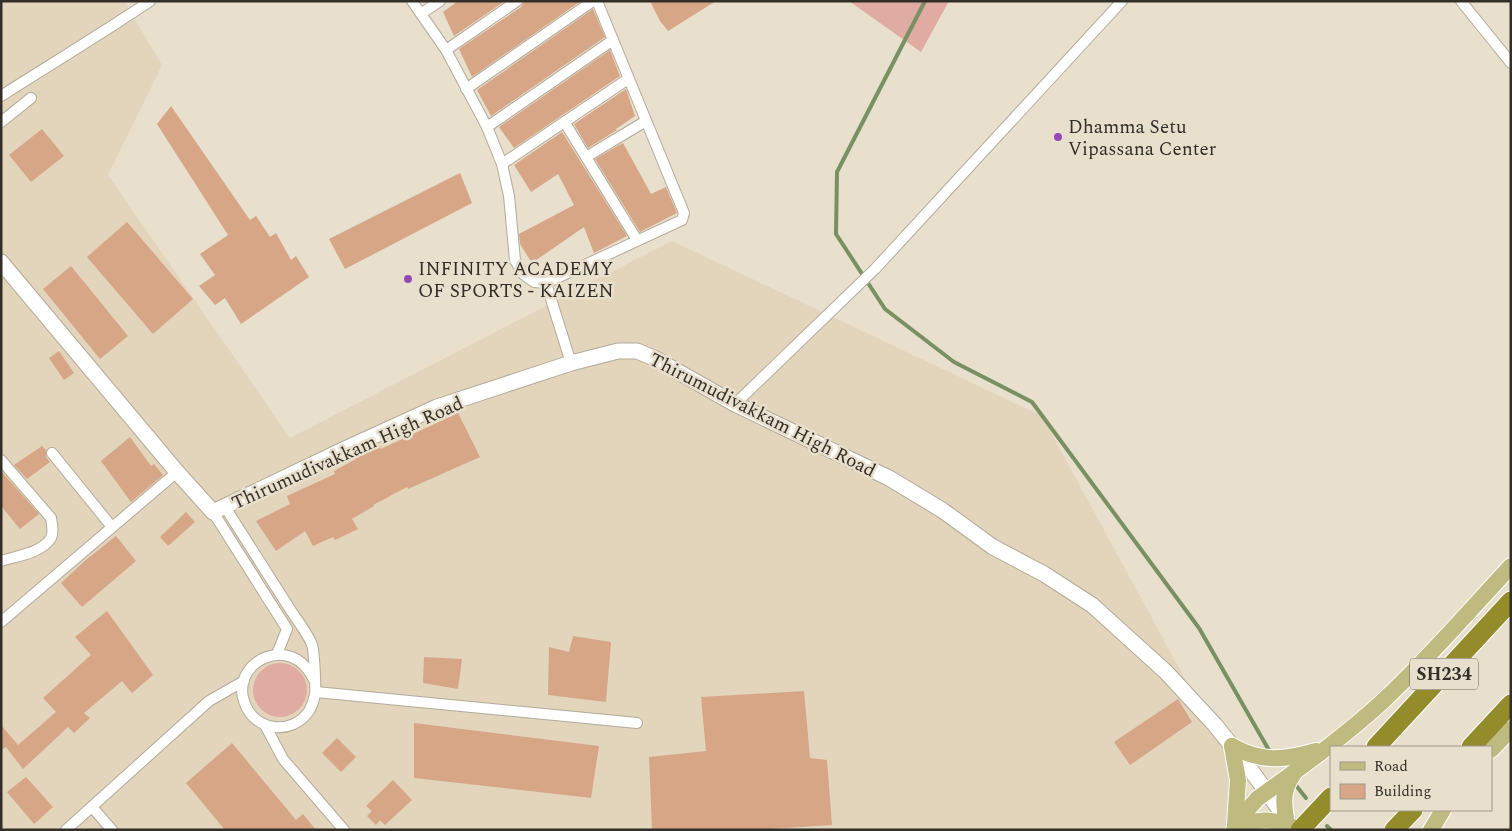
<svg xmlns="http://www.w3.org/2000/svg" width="1512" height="831" font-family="Spectral,serif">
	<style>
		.built { fill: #e3d4bc }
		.green { fill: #e0aba2 }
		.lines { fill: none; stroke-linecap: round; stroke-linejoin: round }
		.stream { stroke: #799063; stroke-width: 4 }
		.building { fill: #d6a687 }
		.street-casing { stroke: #b4aa99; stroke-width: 12 }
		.secondary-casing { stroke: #b4aa99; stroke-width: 17 }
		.primary-casing { stroke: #fff; stroke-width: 18 }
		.highway-casing { stroke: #fff; stroke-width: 21 }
		.street { stroke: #fff; stroke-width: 10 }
		.secondary { stroke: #fff; stroke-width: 15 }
		.primary { stroke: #bfba7f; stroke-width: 16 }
		.highway { stroke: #948c2a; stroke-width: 19 }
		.poi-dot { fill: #9748b8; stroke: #e9dfcd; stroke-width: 2 }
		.labels { text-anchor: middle; stroke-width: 5; stroke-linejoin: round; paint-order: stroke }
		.shield { fill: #e9dfcd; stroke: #69635a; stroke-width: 1 }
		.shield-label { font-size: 18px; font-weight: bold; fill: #322e28 }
		.poi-label { font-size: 19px; fill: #322e28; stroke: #e9dfcd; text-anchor: start }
		.street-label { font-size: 19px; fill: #322e28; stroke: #e9dfcd }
	</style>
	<rect width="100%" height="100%" fill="#e9dfcd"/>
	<polygon class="built" points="1,1 124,1 162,65 108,175 290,438 672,241 1042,416 1267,830 1,830"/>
	<g class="green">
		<polygon points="849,1 949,1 921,52"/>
		<circle cx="280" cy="690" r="27"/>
	</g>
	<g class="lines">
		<g class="stream">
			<polyline points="925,1 837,172 836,234 885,309 954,362 1032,402 1199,628 1270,752"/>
			<polyline points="1294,783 1306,798"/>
			<polyline points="1327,826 1331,830"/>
		</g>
	</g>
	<g class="building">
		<polygon points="458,1 505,1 454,36 443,12"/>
		<polygon points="524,1 581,1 472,77 459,49 521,7"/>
		<polygon points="650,1 716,1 668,31 660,21"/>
		<polygon points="593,9 605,37 491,116 477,90"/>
		<polygon points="610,50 620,76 514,148 499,127"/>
		<polygon points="626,89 635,116 616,129 617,130 588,148 574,124"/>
		<polygon points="171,106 250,220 256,216 270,237 276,233 291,260 296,256 309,277 241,324 225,298 215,305 199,286 215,275 200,254 228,235 157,124"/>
		<polygon points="42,129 64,156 31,182 9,155"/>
		<polygon points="562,132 627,236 594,253 584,227 532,263 520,244 519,234 574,205 558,174 531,192 514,165"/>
		<polygon points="623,143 651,194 666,187 677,213 640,232 595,159"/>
		<polygon points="460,173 472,203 345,269 329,239"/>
		<polygon points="127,222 193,299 153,334 87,257"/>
		<polygon points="71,266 128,336 100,359 43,289"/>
		<polygon points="59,351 74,373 64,380 49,358"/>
		<polygon points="458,413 480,457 408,489 407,487 373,505 374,506 352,519 358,529 335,540 333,537 313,546 305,531 276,551 256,521 290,504 287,496 335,474 334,471 356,459 355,458 380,446 381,449"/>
		<polygon points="130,437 151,466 154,464 163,475 131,502 101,461"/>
		<polygon points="42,446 46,450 46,457 50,462 27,479 14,465"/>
		<polygon points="1,471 39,514 20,529 1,506"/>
		<polygon points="186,512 195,522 168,546 160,537"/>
		<polygon points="116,536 136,561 82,607 61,583 87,559"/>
		<polygon points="107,611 153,675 132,693 122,681 84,713 90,718 74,733 68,727 23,769 6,747 1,750 1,725 18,745 56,712 43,698 91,655 75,637"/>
		<polygon points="573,636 611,642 606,702 548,695 549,647 569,652"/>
		<polygon points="424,657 462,659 458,689 423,683"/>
		<polygon points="804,691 810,758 827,760 832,825 756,830 652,830 649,757 706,751 701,697"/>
		<polygon points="1178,699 1192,722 1130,765 1114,742"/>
		<polygon points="414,723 599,746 591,798 414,778"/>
		<polygon points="337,738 356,757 341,772 322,753"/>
		<polygon points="232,743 296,820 303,814 316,830 225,830 186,783"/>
		<polygon points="26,777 53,807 34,824 7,792"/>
		<polygon points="393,780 412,800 385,825 380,820 376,825 367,816 372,811 366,806"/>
	</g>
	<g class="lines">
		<defs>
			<g id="street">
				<polyline points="412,1 446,50 487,127 502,164 509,196 515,260 523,274 534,282 546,283 682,220 684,213 597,1"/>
				<polyline points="1461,1 1511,63"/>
				<polyline points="422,13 440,1"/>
				<polyline points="446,50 517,1"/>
				<polyline points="466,89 593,1"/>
				<path d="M1 96C51 64 101 34 150 1"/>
				<polyline points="1,122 31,98"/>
				<polyline points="565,123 637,240"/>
				<polyline points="487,127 613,40"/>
				<polyline points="586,157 646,121"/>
				<polyline points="502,164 628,79"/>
				<polyline points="546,283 571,363"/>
				<polyline points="735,404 875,269 1122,1"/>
				<polyline points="52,453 112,527"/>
				<path d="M1 460 51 518C52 524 54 532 51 538 42 553 16 556 1 561"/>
				<path d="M225 507C246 540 267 573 288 606 294 616 309 635 312 645 314 649 316 689 315 694 314 700 312 706 309 711 292 736 255 731 245 704 228 663 291 630 314 680"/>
				<polyline points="213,512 287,629 277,654"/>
				<polyline points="1,622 177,472"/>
				<polyline points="316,692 637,723"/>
				<polyline points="265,725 283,759 344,830"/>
				<polyline points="92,807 112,830"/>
				<polyline points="66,830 209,701 244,681"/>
			</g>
			<polyline id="secondary" points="1,262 177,472 213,512 345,449 437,407 571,363 618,351 637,351 654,358 735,404 889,478 942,510 993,547 1044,574 1092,605 1166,672 1215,725 1247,765 1288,821"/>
			<g id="primary">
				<path d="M1232 746C1262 763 1285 760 1316 751"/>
				<polyline points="1232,746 1238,780 1235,825"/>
				<polyline points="1491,750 1511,729"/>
				<path d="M1286 818C1283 801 1283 789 1293 775"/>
				<path d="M1234 830 1249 808 1257 799C1300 768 1344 737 1383 701 1428 659 1469 611 1511 566"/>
				<path d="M1239 830C1256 817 1273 819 1291 826"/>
				<polyline points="1431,830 1443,810"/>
			</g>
			<g id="highway">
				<polyline points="1376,747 1511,601"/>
				<polyline points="1471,747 1511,704"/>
				<polyline points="1300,830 1331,797"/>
				<polyline points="1394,830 1413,810"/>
			</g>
		</defs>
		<use href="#street" class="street-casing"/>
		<use href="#secondary" class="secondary-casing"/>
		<use href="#primary" class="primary-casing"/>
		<use href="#highway" class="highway-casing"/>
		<use href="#street" class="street"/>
		<use href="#secondary" class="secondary"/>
		<use href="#primary" class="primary"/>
		<use href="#highway" class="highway"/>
	</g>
	<g class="poi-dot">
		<circle cx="1058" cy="137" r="5"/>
		<circle cx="408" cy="279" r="5"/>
	</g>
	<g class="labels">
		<rect class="shield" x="1410" y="658.5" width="68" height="31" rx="4"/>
		<g class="shield-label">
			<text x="1444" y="680">SH234</text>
		</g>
		<g class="poi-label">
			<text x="1068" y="133">Dhamma Setu<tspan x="1068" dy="22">Vipassana Center</tspan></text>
			<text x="418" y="275">INFINITY ACADEMY<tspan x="418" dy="22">OF SPORTS - KAIZEN</tspan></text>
		</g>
		<g class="street-label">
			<text transform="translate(763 414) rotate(27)" y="7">Thirumudivakkam High Road</text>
			<text transform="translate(347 452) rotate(-24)" y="7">Thirumudivakkam High Road</text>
		</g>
	</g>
	<rect width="1512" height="831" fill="none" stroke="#322e28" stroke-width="5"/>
	<rect x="1330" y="746" width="162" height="65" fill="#e9dfcd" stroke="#a0988b"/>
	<rect x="1340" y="762" width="25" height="8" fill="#bfba7f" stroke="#a0988b"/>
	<text x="1374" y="771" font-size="15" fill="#322e28">Road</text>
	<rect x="1340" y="784" width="25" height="15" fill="#d6a687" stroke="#a0988b"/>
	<text x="1374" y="796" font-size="15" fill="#322e28">Building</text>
</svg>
